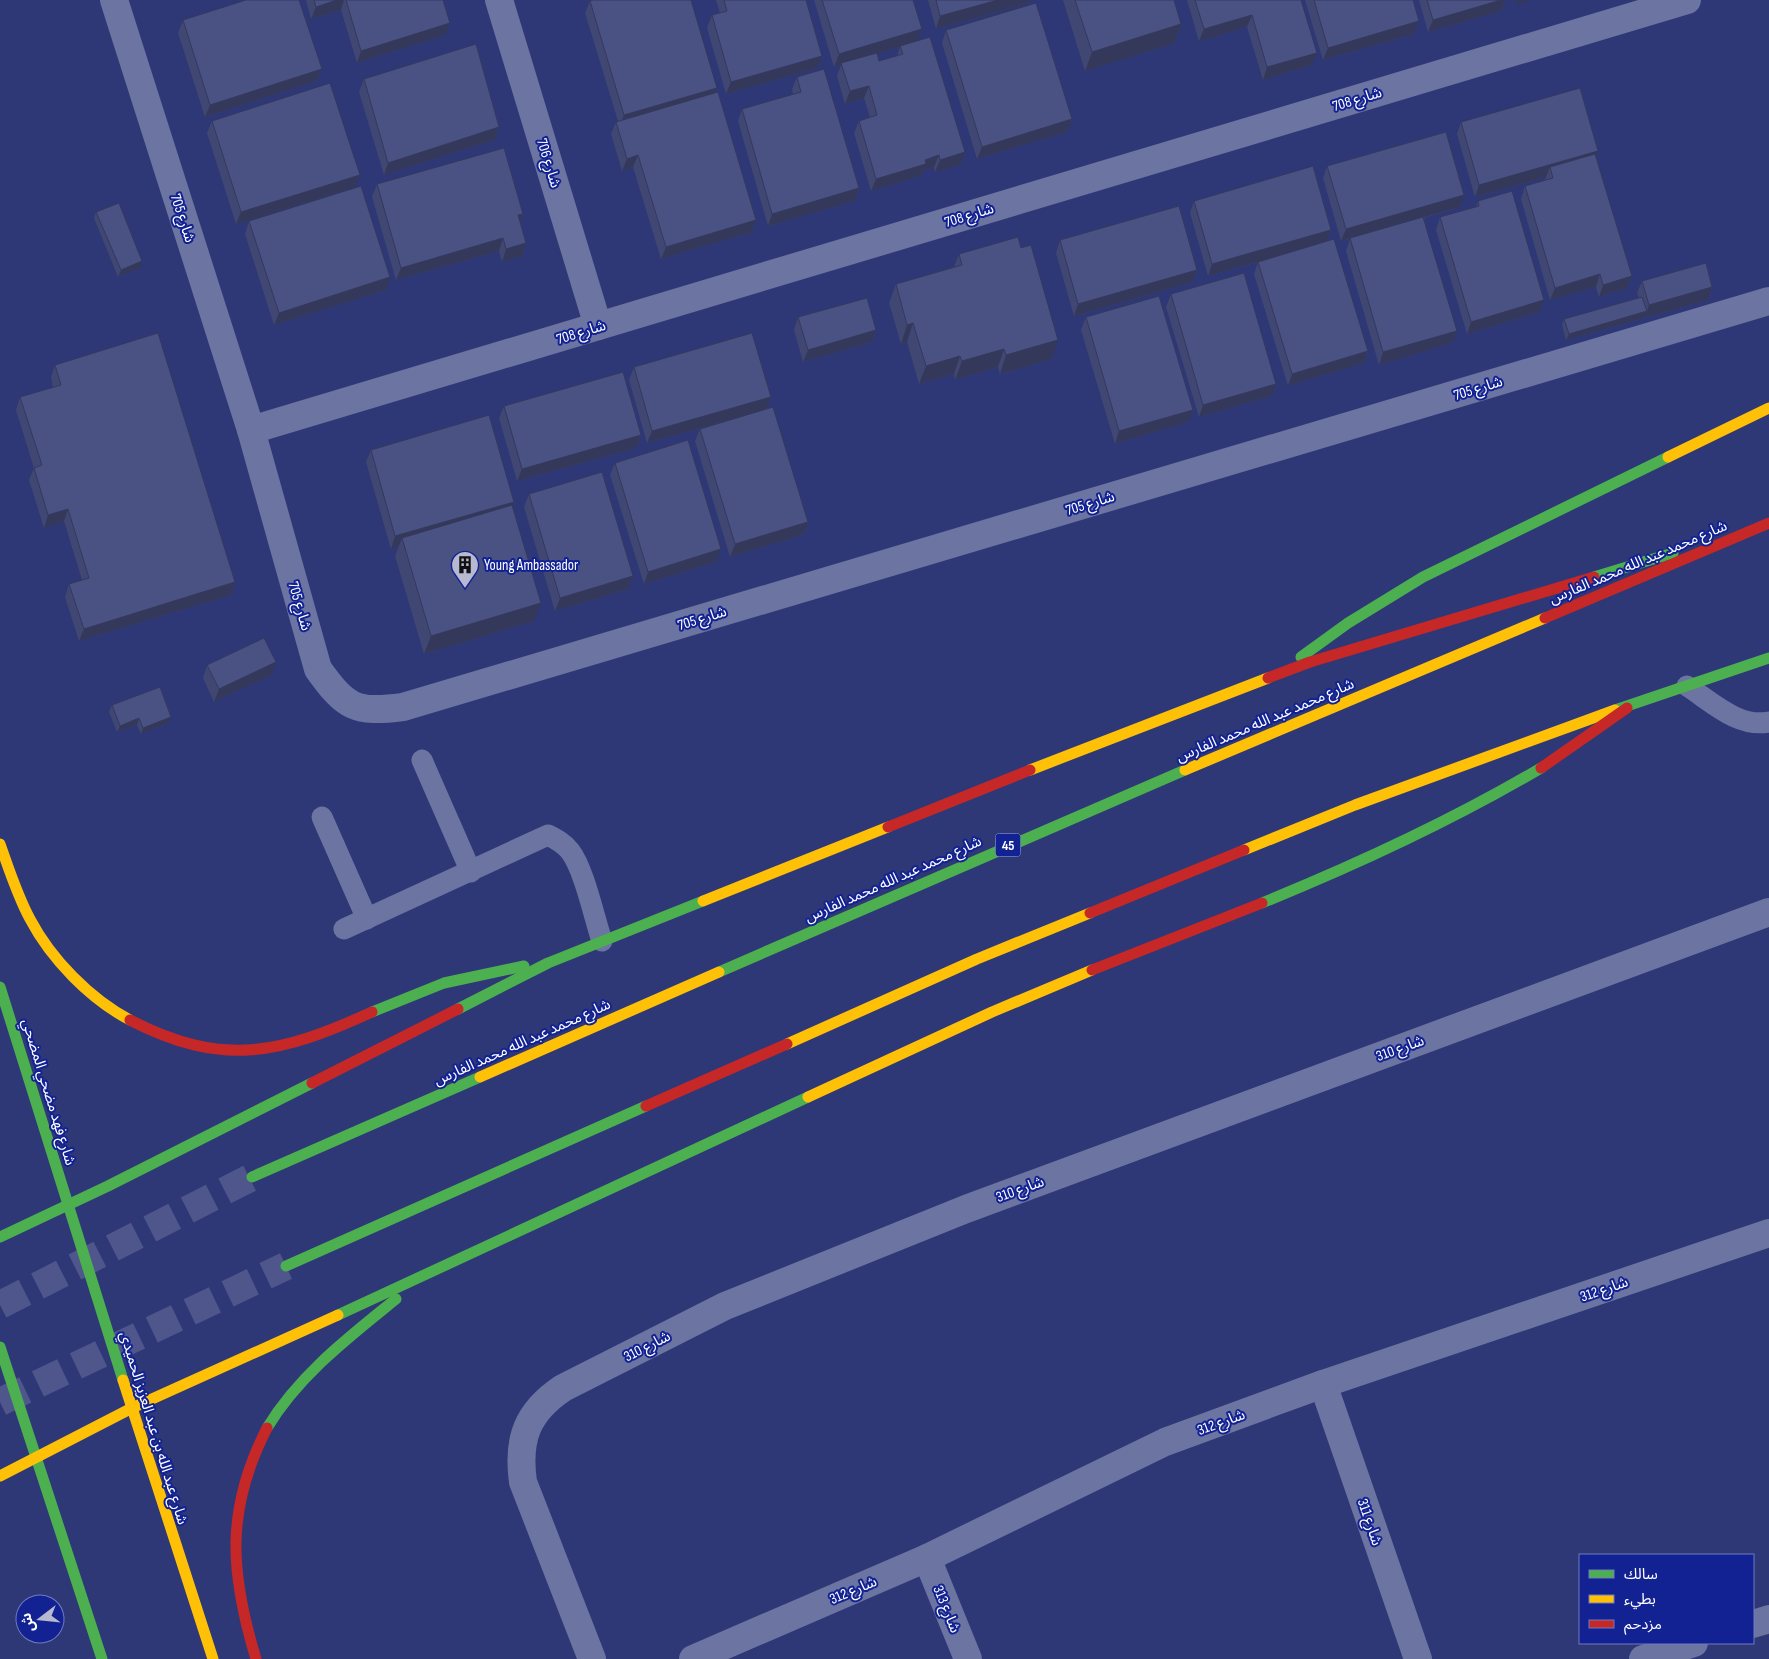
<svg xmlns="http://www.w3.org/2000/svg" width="1769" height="1659" font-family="'Sofia Sans Condensed','Noto Sans Arabic',sans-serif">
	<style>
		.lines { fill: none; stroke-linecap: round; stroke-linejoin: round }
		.primary-tunnel { stroke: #4e568b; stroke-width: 28; stroke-dasharray: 28 14; stroke-linecap: butt }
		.lane { stroke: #6c74a1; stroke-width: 21 }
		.street { stroke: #6c74a1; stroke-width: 28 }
		.fast { stroke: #4caf50; stroke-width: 11 }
		.slow { stroke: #ffc107; stroke-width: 11 }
		.jam { stroke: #c62828; stroke-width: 11 }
		.wall { fill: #404772; fill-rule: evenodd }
		.shaded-wall { fill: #34395c }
		.building { fill: #4a5284; stroke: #34395c }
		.labels { text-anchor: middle; stroke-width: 4; stroke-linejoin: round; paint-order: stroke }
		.shield { fill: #122293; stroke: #b8bddf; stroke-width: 1 }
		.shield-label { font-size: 14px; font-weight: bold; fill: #fff }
		.street-label { font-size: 15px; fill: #fff; stroke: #122293 }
		.poi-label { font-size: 15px; fill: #fff; stroke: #122293; text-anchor: start }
	</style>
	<rect width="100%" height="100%" fill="#2f3876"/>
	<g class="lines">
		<g class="primary-tunnel">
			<polyline points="0,1305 252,1177"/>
			<polyline points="0,1402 286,1266"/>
		</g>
		<g class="lane">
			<path d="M1687 686C1712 702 1738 728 1769 722"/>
			<polyline points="422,760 471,872"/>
			<polyline points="322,817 367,919"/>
			<path d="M344 929 548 835C556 839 564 843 570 851 584 869 594 917 602 941"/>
		</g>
		<g class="street">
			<path d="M114 0 251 430 318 669C346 708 355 713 403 707L1769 301"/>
			<polyline points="499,0 598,326"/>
			<polyline points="251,430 1687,0"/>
			<polyline points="1323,1384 1418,1659"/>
			<polyline points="927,1558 968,1659"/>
			<polyline points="1753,1624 1769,1619"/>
			<path d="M592 1659 523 1482C517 1439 527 1412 563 1388L725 1306 966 1209 1769 912"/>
			<polyline points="693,1659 927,1558 1165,1442 1323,1384 1769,1233"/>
			<polyline points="1643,1659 1694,1643"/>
		</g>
		<g class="fast">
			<polyline points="1594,577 1673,553"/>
			<polyline points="1301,657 1348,623 1423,577 1668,457"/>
			<polyline points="1615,710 1769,658"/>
			<path d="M1262 903C1358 864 1451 821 1541 768"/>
			<polyline points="719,972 1185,770"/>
			<polyline points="0,987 123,1380"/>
			<polyline points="458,1009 548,963 703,901"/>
			<polyline points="372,1012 444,983 524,966"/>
			<polyline points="252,1177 480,1077"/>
			<polyline points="0,1237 108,1186 312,1083"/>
			<polyline points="286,1266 646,1106"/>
			<polyline points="338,1315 808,1097"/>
			<polyline points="0,1347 102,1659"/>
			<path d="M267 1428C299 1375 349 1337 396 1299"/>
		</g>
		<g class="slow">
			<polyline points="1668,457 1769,408"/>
			<polyline points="1030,770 1268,678"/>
			<polyline points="1185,770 1545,618"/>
			<path d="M0 844C9 869 17 895 30 919 51 959 90 999 130 1020"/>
			<polyline points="1244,850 1355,805 1615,710"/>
			<polyline points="703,901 888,827"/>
			<polyline points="787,1044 977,959 1090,913"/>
			<polyline points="480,1077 719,972"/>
			<polyline points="808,1097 992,1012 1092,970"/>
			<polyline points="123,1380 213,1659"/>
			<polyline points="0,1476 132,1408 338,1315"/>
		</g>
		<g class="jam">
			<polyline points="1545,618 1769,523"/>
			<polyline points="1268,678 1310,662 1594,577"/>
			<polyline points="1541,768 1627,708"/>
			<polyline points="888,827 1030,770"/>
			<polyline points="1090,913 1244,850"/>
			<polyline points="1092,970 1262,903"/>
			<path d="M130 1020C223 1068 280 1054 372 1012"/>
			<polyline points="312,1083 458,1009"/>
			<polyline points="646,1106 787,1044"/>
			<path d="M256 1659C230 1573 225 1510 267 1428"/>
		</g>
	</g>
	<g class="wall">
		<polygon points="306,0 443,0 445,35 357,63 341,10 311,19"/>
		<polygon points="716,0 806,0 817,68 726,94 707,28 712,15 720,13"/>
		<path d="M814 0H913L922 29 917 41 960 165 935 172 934 167 923 171 921 176 871 191 854 133 859 121 870 117 864 98 845 104 837 76 841 65 834 67ZM900 47 897 56 879 61 877 54Z"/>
		<polygon points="928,0 1029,0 1028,3 936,29"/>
		<polygon points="1063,0 1174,0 1181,24 1175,43 1085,71"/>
		<polygon points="1187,0 1301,0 1312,65 1263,80 1247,27 1199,41"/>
		<polygon points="1305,0 1413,0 1419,21 1414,34 1323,60"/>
		<polygon points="1419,0 1505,0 1501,11 1428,32"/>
		<polygon points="590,1 717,88 715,92 752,232 661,259 633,167 622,171 611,134 616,122 618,121 585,13"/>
		<polygon points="183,20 322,69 317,81 205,117 178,33"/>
		<polygon points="946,30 1072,119 1067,132 977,159 942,43"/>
		<polygon points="797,77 859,188 855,201 768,226 738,121 742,109 793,94 792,89"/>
		<polygon points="364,79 499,127 495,140 384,175 359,92"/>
		<polygon points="212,121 355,187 236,224 207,133"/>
		<polygon points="1461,122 1596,157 1632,276 1627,288 1599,297 1596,287 1550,300 1521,199 1525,186 1545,180 1546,177 1475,197 1457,134"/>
		<polygon points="1327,166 1460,207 1424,218 1452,343 1379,365 1346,251 1350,239 1341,241 1323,178"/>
		<polygon points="377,184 523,214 520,222 526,243 522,256 502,262 499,251 396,280 372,197"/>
		<polygon points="1194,201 1331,230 1327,241 1368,351 1364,363 1288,386 1254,274 1258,262 1208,276 1190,213"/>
		<polygon points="1478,201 1540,312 1467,334 1436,230 1440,217 1476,207"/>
		<polygon points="96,212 140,268 118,277 94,218"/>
		<polygon points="249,221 386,290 274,325 245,234"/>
		<polygon points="1060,240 1197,270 1193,282 1074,316 1056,253"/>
		<polygon points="959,254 1052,359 1000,374 998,367 955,380 954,374 919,384 907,342 901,344 889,303 896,284 954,267"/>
		<polygon points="1642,281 1712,287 1708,300 1566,340 1562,325 1564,319 1639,298 1637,293"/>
		<polygon points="1171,294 1272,396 1199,417 1166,307"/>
		<polygon points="798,317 876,330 872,342 803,362 794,330"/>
		<polygon points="1086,317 1188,422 1115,444 1081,330"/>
		<polygon points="55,365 235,582 231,595 79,641 65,597 69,584 82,580 64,521 44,528 29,480 34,468 16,410 20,397 53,387 51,377"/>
		<polygon points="634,367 771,397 767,408 808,522 803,535 730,557 695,441 700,429 716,424 647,443 629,380"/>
		<polygon points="504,406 641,435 636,448 517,481 499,418"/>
		<polygon points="371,450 514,502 512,506 534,621 424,654 395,556 399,546 391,549 366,462"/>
		<polygon points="615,463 716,562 644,584 610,475"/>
		<polygon points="529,494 628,589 555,611 524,507"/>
		<polygon points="207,665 271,675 214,702 203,678"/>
		<polygon points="112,705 168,723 141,734 137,725 117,732 109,712"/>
	</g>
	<g class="shaded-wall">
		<polygon points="337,0 344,0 341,10 311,19 316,7"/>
		<polygon points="998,0 1029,0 1028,3 936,29 940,16"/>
		<polygon points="1501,0 1505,0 1501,11 1428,32 1433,20"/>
		<polygon points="1517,0 1531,0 1516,5"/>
		<polygon points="1252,15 1247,27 1199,41 1204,29"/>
		<polygon points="1419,21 1414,34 1323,60 1328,48"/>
		<polygon points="450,23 445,35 357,63 361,51"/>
		<polygon points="1181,24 1175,43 1085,71 1092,52"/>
		<polygon points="922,29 917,42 834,67 839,54"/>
		<polygon points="1317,53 1312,65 1263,80 1267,67"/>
		<polygon points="822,56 817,68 726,94 731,82"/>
		<polygon points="322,69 317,81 205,117 210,105"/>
		<polygon points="869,86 864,98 845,104 850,91"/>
		<polygon points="717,88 712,100 619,128 624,115"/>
		<polygon points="1072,119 1067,132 977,159 982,147"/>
		<polygon points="499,127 495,140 384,175 388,163"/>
		<polygon points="1598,151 1594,164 1550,167 1546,177 1475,197 1479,185"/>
		<polygon points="965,152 960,165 935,172 940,160"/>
		<polygon points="638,155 633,167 622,171 627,159"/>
		<polygon points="939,155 934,167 923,171 921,176 871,191 876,179 925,160"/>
		<polygon points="360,175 355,187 236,224 241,212"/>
		<polygon points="859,188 855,201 768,226 772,214"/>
		<polygon points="1464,195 1460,207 1341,241 1346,229"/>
		<polygon points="523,214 519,227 518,215"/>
		<polygon points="756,220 752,232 661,259 666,247"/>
		<polygon points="1331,230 1327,242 1208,276 1212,264"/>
		<polygon points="503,238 499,251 396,280 401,268"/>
		<polygon points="526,243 522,256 502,262 506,249"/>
		<polygon points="142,261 140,268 118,277 121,270"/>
		<polygon points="1197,270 1193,282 1074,316 1078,304"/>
		<polygon points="1600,274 1596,287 1550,300 1555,288"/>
		<polygon points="1632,276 1627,288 1599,297 1603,285"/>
		<polygon points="390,277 386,290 274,325 279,313"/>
		<polygon points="1712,287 1708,300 1566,340 1569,334 1647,311 1649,305"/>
		<polygon points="1544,300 1540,312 1467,334 1471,322"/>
		<polygon points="913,323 907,342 901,344 907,325"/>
		<polygon points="876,330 872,342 803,362 808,350"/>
		<polygon points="1457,331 1452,343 1379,365 1383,352"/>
		<polygon points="1058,340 1052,359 1000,374 1006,355"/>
		<polygon points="1004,349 998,367 955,380 962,361"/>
		<polygon points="1368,351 1364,363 1288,386 1292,374"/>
		<polygon points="960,356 954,374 919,384 926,366"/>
		<polygon points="1276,384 1272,396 1199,417 1203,405"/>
		<polygon points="771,397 766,410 647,443 652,431"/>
		<polygon points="1193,410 1188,422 1115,444 1119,431"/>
		<polygon points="641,435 636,448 517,481 522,469"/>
		<polygon points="514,502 510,514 402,538 399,546 391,549 395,536"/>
		<polygon points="68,509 64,521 44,528 48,515"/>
		<polygon points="808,522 803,535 730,557 735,544"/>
		<polygon points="721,549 716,562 644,584 648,572"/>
		<polygon points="633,576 628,589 555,611 560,598"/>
		<polygon points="235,582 231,595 79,641 84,629"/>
		<polygon points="541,603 534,621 424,654 431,636"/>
		<polygon points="276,662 271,675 214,702 219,689"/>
		<polygon points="171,717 168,723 141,734 143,728"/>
		<polygon points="139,718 137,725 117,732 120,726"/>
	</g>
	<g class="building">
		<polygon points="246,0 299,0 322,69 210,105 183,20"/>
		<polygon points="314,0 337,0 316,7"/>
		<polygon points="346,0 443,0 450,23 361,51"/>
		<polygon points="593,0 691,0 717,88 624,115 590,1"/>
		<polygon points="724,0 806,0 822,56 731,82 712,15 727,11"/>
		<polygon points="822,0 913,0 922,29 839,54"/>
		<polygon points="936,0 998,0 940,16"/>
		<polygon points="1075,0 1174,0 1181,24 1092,52"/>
		<polygon points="1195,0 1301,0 1317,53 1267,67 1252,15 1204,29"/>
		<polygon points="1314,0 1413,0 1419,21 1328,48"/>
		<polygon points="1427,0 1501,0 1433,20"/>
		<polygon points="1036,3 1072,119 982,147 946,30"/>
		<polygon points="930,37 965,152 940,160 939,155 925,160 926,164 876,179 859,121 877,115 869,86 850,91 841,63 877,53 879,61 903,54 900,46"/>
		<polygon points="476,44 499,127 388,163 364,79"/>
		<polygon points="824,69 859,188 772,214 742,109 801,92 797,77"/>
		<polygon points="330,83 360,175 241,212 212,121"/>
		<polygon points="1580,88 1598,151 1479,185 1461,122"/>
		<polygon points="718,92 756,220 666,247 638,155 627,159 616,122"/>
		<polygon points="1446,132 1464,195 1346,229 1327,166"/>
		<polygon points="504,148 523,214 518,215 526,243 506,249 503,238 401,268 377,184"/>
		<polygon points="1595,154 1632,276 1603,285 1600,274 1555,288 1525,186 1553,178 1550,167"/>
		<polygon points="1313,166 1331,230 1212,264 1194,201"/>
		<polygon points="361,186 390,277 279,313 249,221"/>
		<polygon points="1512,191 1544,300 1471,322 1440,217 1479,206 1478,201"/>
		<polygon points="119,203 142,261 121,270 96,212"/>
		<polygon points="1179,206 1197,270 1078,304 1060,240"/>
		<polygon points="1423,217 1457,331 1383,352 1350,238"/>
		<polygon points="1018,237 1021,248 1031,245 1058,340 1006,355 1004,349 962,361 960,356 926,366 913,323 907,325 896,284 962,265 959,254"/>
		<polygon points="1334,239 1368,351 1292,374 1258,262"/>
		<polygon points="1706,263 1712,287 1649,305 1642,281"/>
		<polygon points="1244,273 1276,384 1203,405 1171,294"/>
		<polygon points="1159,296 1193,410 1119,431 1086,317"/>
		<polygon points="1642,297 1647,311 1569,334 1564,319"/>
		<polygon points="867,298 876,330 808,350 798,317"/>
		<polygon points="158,333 235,582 84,629 69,584 89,578 68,509 48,515 34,468 42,465 20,397 61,385 55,365"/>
		<polygon points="752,333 771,397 652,431 634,367"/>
		<polygon points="623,372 641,435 522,469 504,406"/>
		<polygon points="773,407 808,522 735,544 700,429"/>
		<polygon points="489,415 514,502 395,536 371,450"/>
		<polygon points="688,440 721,549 648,572 615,463"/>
		<polygon points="602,472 633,576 560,598 529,494"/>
		<polygon points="512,505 541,603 431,636 402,538"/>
		<polygon points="264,638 276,662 219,689 207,665"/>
		<polygon points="160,687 171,717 143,728 139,718 120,726 112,705"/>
	</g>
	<defs>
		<symbol id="building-pin" viewBox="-11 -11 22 30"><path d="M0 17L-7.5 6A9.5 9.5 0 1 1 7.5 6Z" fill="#b6b9cf" stroke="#122293"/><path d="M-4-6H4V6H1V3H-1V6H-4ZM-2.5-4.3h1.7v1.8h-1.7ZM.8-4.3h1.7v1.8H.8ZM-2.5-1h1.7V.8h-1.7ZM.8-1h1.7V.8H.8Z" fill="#111"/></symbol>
	</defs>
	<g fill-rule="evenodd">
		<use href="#building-pin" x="449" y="549" width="32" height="43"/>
	</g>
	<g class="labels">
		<rect class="shield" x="995.5" y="833.5" width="25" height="23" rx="4"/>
		<g class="shield-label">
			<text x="1008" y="850">45</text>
		</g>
		<g class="street-label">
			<text transform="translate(1357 99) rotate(-17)" y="5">شارع 708</text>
			<text transform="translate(549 163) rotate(73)" y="5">شارع 706</text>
			<text transform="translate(969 215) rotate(-17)" y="5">شارع 708</text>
			<text transform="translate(183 218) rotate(72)" y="5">شارع 705</text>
			<text transform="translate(581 332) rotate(-17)" y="5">شارع 708</text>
			<text transform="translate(1478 388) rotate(-17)" y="5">شارع 705</text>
			<text transform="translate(1090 503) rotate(-17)" y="5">شارع 705</text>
			<text transform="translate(1638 562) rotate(-23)" y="5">شارع محمد عبد الله محمد الفارس</text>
			<text transform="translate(300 606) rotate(74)" y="5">شارع 705</text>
			<text transform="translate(702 618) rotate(-17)" y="5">شارع 705</text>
			<text transform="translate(1265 720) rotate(-23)" y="5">شارع محمد عبد الله محمد الفارس</text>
			<text transform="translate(893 879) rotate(-24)" y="5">شارع محمد عبد الله محمد الفارس</text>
			<text transform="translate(522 1042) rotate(-24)" y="5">شارع محمد عبد الله محمد الفارس</text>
			<text transform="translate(1400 1048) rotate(-20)" y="5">شارع 310</text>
			<text transform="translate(49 1092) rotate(73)" y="5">شارع فهد مضحي المضحي</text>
			<text transform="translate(1020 1189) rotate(-20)" y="5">شارع 310</text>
			<text transform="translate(1604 1289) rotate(-19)" y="5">شارع 312</text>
			<text transform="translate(647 1346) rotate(-27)" y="5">شارع 310</text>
			<text transform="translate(1221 1422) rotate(-20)" y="5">شارع 312</text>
			<text transform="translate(154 1428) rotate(73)" y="5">شارع عبد الله بن عبد العزيز الحميدي</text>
			<text transform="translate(1370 1522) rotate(71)" y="5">شارع 311</text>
			<text transform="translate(853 1590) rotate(-23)" y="5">شارع 312</text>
			<text transform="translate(947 1609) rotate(68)" y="5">شارع 313</text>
		</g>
		<g class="poi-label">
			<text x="484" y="570">Young Ambassador</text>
		</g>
	</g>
	<rect x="1579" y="1554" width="175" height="90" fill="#122293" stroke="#717abe"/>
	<rect x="1589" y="1570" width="25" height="8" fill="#4caf50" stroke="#717abe"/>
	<text x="1624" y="1579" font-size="15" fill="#ffffff">سالك</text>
	<rect x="1589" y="1595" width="25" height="8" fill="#ffc107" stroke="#717abe"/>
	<text x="1624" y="1604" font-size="15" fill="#ffffff">بطيء</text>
	<rect x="1589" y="1620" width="25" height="8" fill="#c62828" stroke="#717abe"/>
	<text x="1624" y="1629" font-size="15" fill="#ffffff">مزدحم</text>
	<g transform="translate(40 1619) rotate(254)"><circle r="24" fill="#122293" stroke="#717abe"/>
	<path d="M0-4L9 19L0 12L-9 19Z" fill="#b6b9cf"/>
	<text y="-8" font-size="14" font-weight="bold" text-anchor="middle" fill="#ffffff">ش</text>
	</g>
</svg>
